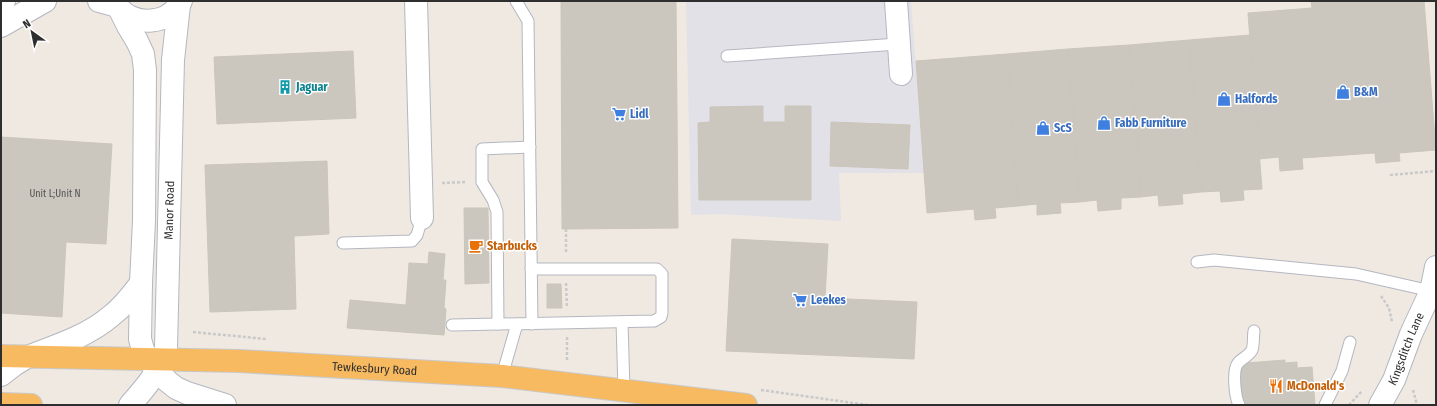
<svg xmlns="http://www.w3.org/2000/svg" width="1437" height="406" font-family="'Fira Sans Condensed',sans-serif">
	<style>
		.industrial { fill: #e3e1e8 }
		.building { fill: #cbc7bf; stroke: #cbc5ba }
		.lines { fill: none; stroke-linecap: round; stroke-linejoin: round }
		.service-casing { stroke: #b4b7c1; stroke-width: 13 }
		.minor-casing { stroke: #b4b7c1; stroke-width: 24 }
		.tertiary-casing { stroke: #b4b7c1; stroke-width: 24 }
		.trunk-casing { stroke: #c9c9c9; stroke-width: 24 }
		.path { stroke: #c9c9c9; stroke-width: 2.5; stroke-dasharray: 3 2; stroke-linecap: butt }
		.service { stroke: #fff; stroke-width: 11 }
		.minor { stroke: #fff; stroke-width: 22 }
		.tertiary { stroke: #fff; stroke-width: 22 }
		.trunk { stroke: #f8ba60; stroke-width: 22 }
		.labels { text-anchor: middle; stroke-width: 3; stroke-linejoin: round; paint-order: stroke }
		.number-label { font-size: 10px; fill: #555452 }
		.culture-label { font-size: 12px; font-weight: bold; fill: #0d838f; stroke: #fff; text-anchor: start }
		.shop-label { font-size: 12px; font-weight: bold; fill: #366cbe; stroke: #fff; text-anchor: start }
		.street-label { font-size: 12px; fill: #2e2e2e; stroke: #fff }
		.food-label { font-size: 12px; font-weight: bold; fill: #c56008; stroke: #fff; text-anchor: start }
	</style>
	<rect width="100%" height="100%" fill="#efe9e1"/>
	<polygon class="industrial" points="686,1 911,1 924,173 839,173 841,221 721,214 691,215"/>
	<g class="building">
		<polygon points="561,1 676,1 678,228 562,229"/>
		<polygon points="1311,1 1424,1 1436,150 1399,153 1400,161 1376,163 1375,153 1302,158 1303,169 1280,171 1279,157 1259,159 1248,13 1312,8"/>
		<polygon points="1250,35 1262,189 1243,190 1244,200 1221,202 1220,191 1201,192 1189,40"/>
		<polygon points="1189,40 1201,192 1182,194 1183,204 1159,206 1158,195 1141,197 1129,45"/>
		<polygon points="1129,45 1141,197 1121,198 1121,209 1098,211 1097,200 1080,202 1068,49"/>
		<polygon points="1068,49 1080,202 1060,203 1061,213 1037,215 1037,204 1018,206 1007,54"/>
		<polygon points="353,51 356,118 217,124 214,57"/>
		<polygon points="1007,54 1018,206 995,208 996,218 975,220 974,209 927,213 916,61"/>
		<polygon points="763,106 763,122 785,122 785,106 811,106 811,200 699,200 698,123 710,122 710,107"/>
		<polygon points="831,122 910,125 908,169 830,166"/>
		<polygon points="1,137 112,144 106,244 66,242 62,317 1,313"/>
		<polygon points="327,161 329,234 294,236 296,309 210,312 205,165"/>
		<polygon points="464,208 488,208 489,283 465,284"/>
		<polygon points="732,239 828,244 825,298 917,302 914,359 726,351"/>
		<polygon points="429,252 445,254 443,280 446,280 444,308 446,309 444,335 347,328 350,300 406,305 409,263 428,264"/>
		<polygon points="547,284 561,284 562,308 547,308"/>
		<polygon points="1285,360 1285,363 1297,362 1297,368 1312,367 1315,405 1243,405 1240,400 1238,372 1241,372 1240,366 1246,366 1246,363"/>
	</g>
	<g class="lines">
		<defs>
			<g id="service">
				<polyline points="516,1 528,21 532,324"/>
				<polyline points="727,56 898,44"/>
				<polyline points="343,243 412,241 417,235 422,218"/>
				<polyline points="1197,262 1214,260 1356,274 1431,291"/>
				<polyline points="622,322 624,390"/>
				<polyline points="498,324 497,212 493,200 482,182 482,149 530,147"/>
				<polyline points="452,325 654,321 661,317 662,313 662,274 657,269 531,269"/>
				<polyline points="502,376 517,324"/>
				<path d="M1239 405C1235 397 1232 370 1238 363 1242 358 1249 356 1252 350 1254 345 1253 337 1254 331"/>
				<polyline points="1325,405 1342,371 1350,342"/>
			</g>
			<g id="minor">
				<polyline points="99,1 117,6"/>
				<polyline points="416,1 422,218"/>
				<polyline points="896,1 901,74"/>
				<polyline points="1,3 4,1"/>
				<polyline points="1,26 45,1"/>
				<polyline points="1,375 14,365 27,357"/>
			</g>
			<g id="tertiary">
				<path d="M118 7C134 27 170 25 181 1"/>
				<polyline points="120,10 128,26 137,41 143,54 145,70 144,221 141,283 140,339 143,350 148,359 166,380 176,388 187,393 225,405"/>
				<path d="M27 357C56 346 88 336 111 316 123 307 132 295 141 283"/>
				<path id="s1" d="M130 405C146 387 160 371 166 348L173 60 179 5"/>
				<path id="s2" d="M1380 405 1394 380 1411 334 1431 291 1436 267"/>
			</g>
			<g id="trunk">
				<path id="s3" d="M1 356 239 361 502 376 746 405"/>
				<polyline points="1,404 31,405"/>
			</g>
		</defs>
		<use href="#service" class="service-casing"/>
		<use href="#minor" class="minor-casing"/>
		<use href="#tertiary" class="tertiary-casing"/>
		<use href="#trunk" class="trunk-casing"/>
		<g class="path">
			<polyline points="1390,175 1436,171"/>
			<polyline points="442,183 467,182"/>
			<polyline points="566,229 566,254"/>
			<polyline points="566,283 567,308"/>
			<polyline points="1381,296 1389,308 1392,322"/>
			<polyline points="193,332 266,339"/>
			<polyline points="567,337 567,362"/>
			<polyline points="761,390 868,405"/>
			<polyline points="1413,390 1417,405"/>
			<polyline points="1349,405 1362,391"/>
		</g>
		<use href="#service" class="service"/>
		<use href="#minor" class="minor"/>
		<use href="#tertiary" class="tertiary"/>
		<use href="#trunk" class="trunk"/>
	</g>
	<defs>
		<symbol id="building-bare" viewBox="-9 -9 18 18"><path d="M-4-6H4V6H1V3H-1V6H-4ZM-2.5-4.3h1.7v1.8h-1.7ZM.8-4.3h1.7v1.8H.8ZM-2.5-1h1.7V.8h-1.7ZM.8-1h1.7V.8H.8Z" fill="#0f9aa8" stroke="#fff" stroke-width="2.5" paint-order="stroke"/></symbol>
		<symbol id="shop-bare" viewBox="-9 -9 18 18"><path d="M-5-2.5h2.3a2.7 3.5 0 0 1 5.4 0H5L5.5 6h-11ZM-1.5-2.5h3a1.5 2.3 0 0 0-3 0Z" fill="#3f7fe0" stroke="#fff" stroke-width="2.5" paint-order="stroke"/></symbol>
		<symbol id="supermarket-bare" viewBox="-9 -9 18 18"><path d="M-6-5.5h2.5l.6 2H6L4.5 2H-2.5L-4.4-4H-6ZM-1.5 3.2a1.3 1.3 0 1 0 .1 0ZM3 3.2a1.3 1.3 0 1 0 .1 0Z" fill="#3f7fe0" stroke="#fff" stroke-width="2.5" paint-order="stroke"/></symbol>
		<symbol id="cafe-bare" viewBox="-9 -9 18 18"><path d="M-5.5-4.5H6V0H3Q3 3.5 0 3.5H-2.5Q-5.5 3.5-5.5 0ZM3-3.2v2h1.7v-2ZM-6 4.5H4V6H-6Z" fill="#e8710a" stroke="#fff" stroke-width="2.5" paint-order="stroke"/></symbol>
		<symbol id="restaurant-bare" viewBox="-9 -9 18 18"><path d="M-5-6h1v4h1v-4h1v4h1v-4h1v5L-1.5 .5V6h-2V.5L-5-1ZM5-6V6H3V1.5H1.5Q1.5-4 5-6Z" fill="#e8710a" stroke="#fff" stroke-width="2.5" paint-order="stroke"/></symbol>
	</defs>
	<g fill-rule="evenodd">
		<use href="#building-bare" x="275" y="77" width="20" height="20"/>
		<use href="#shop-bare" x="1333" y="82" width="20" height="20"/>
		<use href="#shop-bare" x="1214" y="89" width="20" height="20"/>
		<use href="#supermarket-bare" x="609" y="104" width="20" height="20"/>
		<use href="#shop-bare" x="1094" y="113" width="20" height="20"/>
		<use href="#shop-bare" x="1033" y="118" width="20" height="20"/>
		<use href="#cafe-bare" x="466" y="236" width="20" height="20"/>
		<use href="#supermarket-bare" x="790" y="290" width="20" height="20"/>
		<use href="#restaurant-bare" x="1266" y="376" width="20" height="20"/>
	</g>
	<g class="labels">
		<g class="number-label">
			<text x="55" y="197">Unit L;Unit N</text>
		</g>
		<g class="culture-label">
			<text x="296" y="91">Jaguar</text>
		</g>
		<g class="shop-label">
			<text x="1354" y="96">B&amp;M</text>
			<text x="1235" y="103">Halfords</text>
			<text x="630" y="118">Lidl</text>
			<text x="1115" y="127">Fabb Furniture</text>
			<text x="1054" y="132">ScS</text>
			<text x="811" y="304">Leekes</text>
		</g>
		<g class="street-label">
			<text dy="4" stroke="none"><textPath href="#s1" startOffset="206">Manor Road</textPath></text>
			<text dy="4" stroke="none"><textPath href="#s2" startOffset="62">Kingsditch Lane</textPath></text>
			<text dy="4" stroke="none"><textPath href="#s3" startOffset="374">Tewkesbury Road</textPath></text>
		</g>
		<g class="food-label">
			<text x="487" y="250">Starbucks</text>
			<text x="1287" y="390">McDonald's</text>
		</g>
	</g>
	<rect width="1437" height="406" fill="none" stroke="#2e2e2e" stroke-width="4"/>
	<g transform="translate(32 32) rotate(327)" stroke="#ffffff" stroke-width="3" paint-order="stroke">
	<path d="M0-3L7 15L0 10L-7 15Z" fill="#2e2e2e"/>
	<text y="-6" font-size="11" font-weight="bold" text-anchor="middle" fill="#2e2e2e">N</text>
	</g>
</svg>
